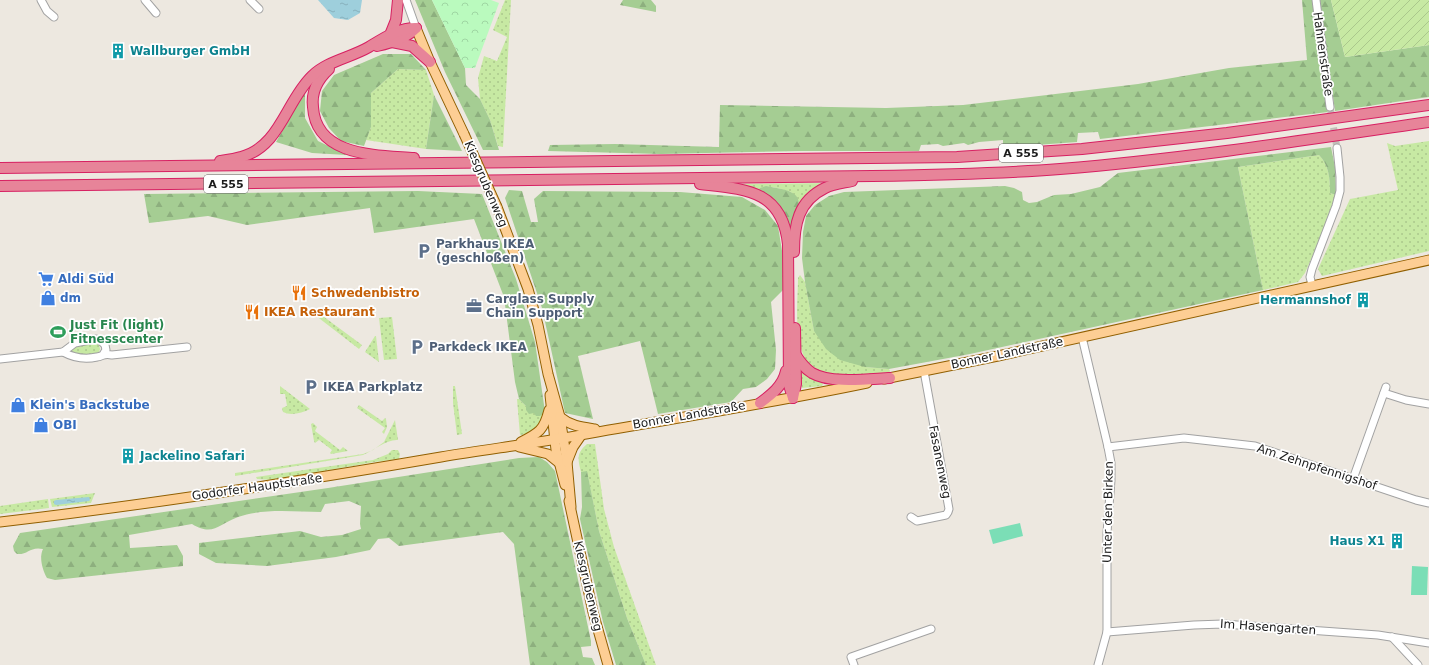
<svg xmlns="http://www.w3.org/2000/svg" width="1429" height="665" font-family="'DejaVu Sans',sans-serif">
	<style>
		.grass { fill: url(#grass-dots) }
		.forest { fill: url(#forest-firs) }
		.park { fill: url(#park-crowns) }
		.garden { fill: url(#garden-furrows) }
		.pitch { fill: #7bdeb6 }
		.water { fill: url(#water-ripples) }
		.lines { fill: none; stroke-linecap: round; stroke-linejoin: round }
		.minor-tunnel { stroke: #c3bfb9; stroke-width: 7; stroke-dasharray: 7 3.5; stroke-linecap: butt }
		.minor-casing { stroke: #a2a2a2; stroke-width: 9 }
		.major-casing { stroke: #915f00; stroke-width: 11 }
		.highway-casing { stroke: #d72062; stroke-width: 12 }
		.minor { stroke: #fff; stroke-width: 7 }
		.major { stroke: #fdce94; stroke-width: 9 }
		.highway { stroke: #e78499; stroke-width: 10 }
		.major-bridge-casing { stroke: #915f00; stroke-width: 11; stroke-linecap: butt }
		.major-bridge { stroke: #fdce94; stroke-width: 9 }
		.labels { text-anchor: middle; stroke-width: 3.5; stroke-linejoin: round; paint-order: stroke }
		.shield { fill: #fff; stroke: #5f5f5f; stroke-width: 1 }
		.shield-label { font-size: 11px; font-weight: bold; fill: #1b1b1b }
		.culture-label { font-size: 12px; font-weight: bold; fill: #0d838f; stroke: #fff; text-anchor: start }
		.street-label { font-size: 12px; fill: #1b1b1b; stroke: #fff }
		.service-label { font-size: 12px; font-weight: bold; fill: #4e5e75; stroke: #fff; text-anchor: start }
		.shop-label { font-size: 12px; font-weight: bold; fill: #366cbe; stroke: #fff; text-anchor: start }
		.food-label { font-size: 12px; font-weight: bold; fill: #c56008; stroke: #fff; text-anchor: start }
		.leisure-label { font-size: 12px; font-weight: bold; fill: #27864d; stroke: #fff; text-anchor: start }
	</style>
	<defs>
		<pattern id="grass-dots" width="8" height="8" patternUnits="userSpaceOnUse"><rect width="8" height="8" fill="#c7e9a3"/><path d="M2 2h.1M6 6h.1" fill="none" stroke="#aac78c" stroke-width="1.8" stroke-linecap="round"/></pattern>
		<pattern id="forest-firs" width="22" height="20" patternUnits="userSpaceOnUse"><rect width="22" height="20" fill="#a5cd93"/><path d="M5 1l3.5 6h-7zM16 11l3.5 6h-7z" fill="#8daf7e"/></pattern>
		<pattern id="park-crowns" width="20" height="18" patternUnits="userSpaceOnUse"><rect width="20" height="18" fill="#bafabe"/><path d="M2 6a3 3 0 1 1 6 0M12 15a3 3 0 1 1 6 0" fill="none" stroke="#9fd6a3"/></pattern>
		<pattern id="garden-furrows" width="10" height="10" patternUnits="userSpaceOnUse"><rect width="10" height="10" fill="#c7e9a3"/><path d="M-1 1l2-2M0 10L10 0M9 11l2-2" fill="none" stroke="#aac78c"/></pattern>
		<pattern id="water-ripples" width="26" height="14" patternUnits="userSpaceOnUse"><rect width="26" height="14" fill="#9ecfdc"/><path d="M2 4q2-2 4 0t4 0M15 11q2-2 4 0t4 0" fill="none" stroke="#88b1bc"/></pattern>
	</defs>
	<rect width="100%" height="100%" fill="#ede8e0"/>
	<g class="grass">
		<polygon points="505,0 511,0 503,147 498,146 490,120 480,99 478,78 484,56 497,61 507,37 493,30"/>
		<polygon points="398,69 426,70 434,95 426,149 366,140 371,127 371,93"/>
		<polygon points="1429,141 1429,251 1322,276 1318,269 1350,199 1398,190 1387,143 1395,146"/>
		<path d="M1319 155C1329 165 1330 179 1330 193L1336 195 1333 206 1317 248H1316L1305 273 1298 282 1263 290 1238 167Z"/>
		<path d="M833 183 800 205 791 192C782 190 765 182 758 191L779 210 723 184Z"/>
		<path d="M800 275 805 282 814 331 865 367 889 369 890 372C870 374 851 378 831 376 789 372 798 308 798 278Z"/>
		<polygon points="316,311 362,345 359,349 311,312"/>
		<polygon points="392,317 397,359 384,360 379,318"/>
		<polygon points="375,336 376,336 379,362 365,352"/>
		<path d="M95 343 99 345 100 349 99 352C91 357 77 357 69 351L78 345Z"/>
		<polygon points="801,371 822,383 823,384 822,386 802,388 800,372"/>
		<polygon points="453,386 455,386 462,434 457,435 453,403"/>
		<path d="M280 387V386L310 409C302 413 291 416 283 412L282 408 287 406 285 394H280Z"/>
		<polygon points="517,399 519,399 526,406 526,410 534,413 545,412 541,426 529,434 520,435"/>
		<polygon points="359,405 382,421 385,418 386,419 387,427 384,434 382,432 385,428 357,408"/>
		<path d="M395 420 398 440C387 439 374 450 363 455L235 476V473L363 454 373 450 384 442Z"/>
		<polygon points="313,423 317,427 315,431 340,450 343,447 348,451 331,454 330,453 332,450 319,440 315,443 314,441 311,424"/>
		<path d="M587 444H595L604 509 614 547 656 665H646L627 618 599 531 587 472H581C578 460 576 453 587 444Z"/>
		<polygon points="392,450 398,450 400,454 399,459 374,462 273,480 257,479 256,477 373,460 388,454"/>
		<polygon points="95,493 91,503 52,507 50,499"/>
		<polygon points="48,499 49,508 0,514 0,506"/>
	</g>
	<g class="forest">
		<polygon points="415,0 432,0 465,68 466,85 480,99 490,120 499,150 483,150 445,72"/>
		<polygon points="623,0 651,0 656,6 656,12 620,5"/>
		<polygon points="1302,0 1312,0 1328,112 1100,139 1098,132 1078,133 1077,142 1010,147 1003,145 1003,140 979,142 968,145 964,143 943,146 938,144 921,145 919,151 802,151 661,154 548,151 550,145 615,144 719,147 720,105 886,108 963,105 1138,84 1229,68 1307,60"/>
		<polygon points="1320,0 1331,0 1345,57 1429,45 1429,97 1335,111"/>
		<polygon points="383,54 411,54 426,70 398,69 371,93 371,127 364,146 341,141 329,128 320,111 322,91 334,75"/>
		<polygon points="305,91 305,118 318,141 347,155 312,153 276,142"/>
		<polygon points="434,95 462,151 426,149"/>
		<path d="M1331 147 1335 167 1336 195 1330 193C1330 179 1329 165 1319 155L1238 167 1263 290 970 354 889 369 865 367 840 360 826 349 814 331 805 282 802 258 803 232 806 216 815 205 829 196 844 192 1005 186 1014 188 1022 192 1023 200 1029 203 1037 202 1054 195 1071 194 1100 187 1118 173Z"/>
		<path d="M766 186C774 188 792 189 797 197 803 206 793 230 790 239L758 191 760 188Z"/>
		<polygon points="509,190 522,191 531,222 538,222 534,199 543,191 680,192 742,197 765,210 778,226 783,257 783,290 771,302 776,350 775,369 767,379 756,387 743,389 731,402 658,414 640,341 578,356 593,419 565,413 542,308 505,198"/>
		<polygon points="418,191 482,194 516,279 535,342 545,412 540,416 536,416 534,413 529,414 526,410 526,406 519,399 515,382 504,297 474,219 374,233 370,208 247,225 208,216 149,223 144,194"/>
		<path d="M539 457 547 462 555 471 591 641V646L581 647 583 657 592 658 595 665H530L514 544 503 532 399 546 389 538 378 539 370 550 336 557 267 566 216 563 199 554V543L300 531 321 537 342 535 361 529 360 524 361 506 349 501 325 504 321 512C296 512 262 508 238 517 219 524 213 537 192 524L129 535 130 548 177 545 183 556V566L55 580 47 578C42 569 39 557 43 549 30 546 28 555 17 554L14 551 13 546 20 533 328 488 519 458Z"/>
		<polygon points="587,471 599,531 627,618 646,665 616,665 603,622 580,519 582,507 581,472"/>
	</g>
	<polygon class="park" points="432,0 491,0 499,3 475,68 465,68"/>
	<polygon class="garden" points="1331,0 1429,0 1429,45 1345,57"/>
	<g class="pitch">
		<polygon points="1020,523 1023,536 993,544 989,530"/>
		<polygon points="1412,566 1428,567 1427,595 1411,595"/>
	</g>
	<g class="water">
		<polygon points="318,0 362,0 360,13 348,20 334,18"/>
		<polygon points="89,497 90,500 89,501 56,505 54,504 54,501 56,500"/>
	</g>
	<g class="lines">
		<polyline class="minor-tunnel" points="1330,107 1337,148"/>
		<defs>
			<g id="minor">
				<polyline points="41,0 47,11 54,17"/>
				<polyline points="145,0 156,13"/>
				<polyline points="250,0 259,9"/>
				<polyline points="406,0 416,28"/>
				<polyline points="1316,0 1330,107"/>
				<polyline points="1312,285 1310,277 1312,269 1336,206 1340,191 1340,177 1337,148"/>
				<polyline points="1082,337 1108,447 1111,463 1111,480 1107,533 1107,632 1098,665"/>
				<path d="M63 352C74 358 84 360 97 357 104 356 103 353 112 355L187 347"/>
				<polyline points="0,359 63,352 75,343 95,339 100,340 105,345 106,350 104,353"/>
				<polyline points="1384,393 1406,400 1429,404"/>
				<polyline points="1108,447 1184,438 1255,446 1416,500 1429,503"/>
				<polyline points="1353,479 1386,387"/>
				<polyline points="911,517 917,521 946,515 948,512 949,509 924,371"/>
				<polyline points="1107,632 1194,625 1223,624 1378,635 1429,643"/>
				<polyline points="1392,637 1418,665"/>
				<polyline points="854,665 851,657 931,629"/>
			</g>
			<g id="major">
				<polyline points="416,28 430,62 464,134"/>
				<polyline points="497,207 528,289 538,325 548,374 560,417 567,462 571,507"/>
				<polyline points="884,379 998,356 1429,260"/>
				<polyline points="550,395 556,450 565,485"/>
				<path d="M560 417C571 426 581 427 595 429"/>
				<path d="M521 442C539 433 544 430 549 410"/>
				<polyline points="519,447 548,454 558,462"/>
				<polyline points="567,462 573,447 582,434"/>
				<polyline points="569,501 593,612 608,665"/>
				<path d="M0 522C148 505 295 482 441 457 482 450 523 445 563 438 665 420 766 404 867 383"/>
			</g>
			<g id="highway">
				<polyline points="390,35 396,20 398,0"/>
				<polyline points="392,42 412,46 430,62"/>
				<path d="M377 46C391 43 407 38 416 28"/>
				<path d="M329 69C318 79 311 91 313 107 316 157 377 155 414 158"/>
				<path d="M220 161C227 160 235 159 241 157 280 147 286 101 312 76 327 61 350 58 369 47 384 38 398 28 416 28"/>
				<polyline points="0,168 957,157 1082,149 1227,133 1429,105"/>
				<path d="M700 184C744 189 782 189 788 244L789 385 793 398"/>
				<path d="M0 186 872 176C935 175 997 174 1060 169 1183 159 1306 140 1429 122"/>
				<path d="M794 252C794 225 798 201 825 188 833 184 843 183 852 181"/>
				<path d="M795 354C800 362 804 368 812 373 831 384 868 379 890 378"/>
				<polyline points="793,398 796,384 795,328"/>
				<path d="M760 403C771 395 783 386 786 371"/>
			</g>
		</defs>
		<use href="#minor" class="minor-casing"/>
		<use href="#major" class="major-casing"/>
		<use href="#highway" class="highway-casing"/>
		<use href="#minor" class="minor"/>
		<use href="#major" class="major"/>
		<use href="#highway" class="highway"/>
		<defs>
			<polyline id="major-bridge" points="464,134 497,207"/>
		</defs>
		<use href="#major-bridge" class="major-bridge-casing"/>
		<use href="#major-bridge" class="major-bridge"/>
	</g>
	<defs>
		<symbol id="building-bare" viewBox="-9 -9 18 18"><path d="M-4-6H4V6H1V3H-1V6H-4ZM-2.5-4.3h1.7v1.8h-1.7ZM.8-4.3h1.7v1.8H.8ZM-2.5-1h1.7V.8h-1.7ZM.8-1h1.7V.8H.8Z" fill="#0f9aa8" stroke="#fff" stroke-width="2.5" paint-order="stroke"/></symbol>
		<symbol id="parking-bare" viewBox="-9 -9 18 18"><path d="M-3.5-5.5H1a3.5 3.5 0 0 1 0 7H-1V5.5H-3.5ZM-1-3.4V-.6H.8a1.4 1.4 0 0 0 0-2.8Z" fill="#5c6f8a" stroke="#fff" stroke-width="2.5" paint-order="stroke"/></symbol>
		<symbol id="supermarket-bare" viewBox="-9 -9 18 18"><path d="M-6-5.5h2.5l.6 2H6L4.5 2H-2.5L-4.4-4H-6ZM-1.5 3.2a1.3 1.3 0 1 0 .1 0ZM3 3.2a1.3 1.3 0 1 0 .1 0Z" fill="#3f7fe0" stroke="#fff" stroke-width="2.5" paint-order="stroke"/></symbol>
		<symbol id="restaurant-bare" viewBox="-9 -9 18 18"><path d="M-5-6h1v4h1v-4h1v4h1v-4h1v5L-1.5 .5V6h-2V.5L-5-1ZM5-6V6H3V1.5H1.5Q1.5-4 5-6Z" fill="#e8710a" stroke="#fff" stroke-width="2.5" paint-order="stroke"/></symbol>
		<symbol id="shop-bare" viewBox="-9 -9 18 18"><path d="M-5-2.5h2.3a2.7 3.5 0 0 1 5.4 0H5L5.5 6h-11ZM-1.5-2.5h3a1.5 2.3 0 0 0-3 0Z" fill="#3f7fe0" stroke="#fff" stroke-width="2.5" paint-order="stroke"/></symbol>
		<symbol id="office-bare" viewBox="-9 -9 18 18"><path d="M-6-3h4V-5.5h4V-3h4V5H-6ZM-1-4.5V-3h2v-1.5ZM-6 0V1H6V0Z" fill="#5c6f8a" stroke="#fff" stroke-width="2.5" paint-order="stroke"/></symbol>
		<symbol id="stadium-bare" viewBox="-9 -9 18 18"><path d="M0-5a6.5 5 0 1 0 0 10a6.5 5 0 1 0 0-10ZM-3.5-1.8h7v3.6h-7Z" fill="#2e9e5b" stroke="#fff" stroke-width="2.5" paint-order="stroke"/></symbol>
	</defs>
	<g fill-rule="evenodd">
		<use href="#building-bare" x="107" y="40" width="22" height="22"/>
		<use href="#parking-bare" x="413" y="240" width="22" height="22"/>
		<use href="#supermarket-bare" x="35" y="268" width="22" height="22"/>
		<use href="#restaurant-bare" x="288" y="282" width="22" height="22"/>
		<use href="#shop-bare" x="37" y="287" width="22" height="22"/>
		<use href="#building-bare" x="1352" y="289" width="22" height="22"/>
		<use href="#office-bare" x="463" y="295" width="22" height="22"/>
		<use href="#restaurant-bare" x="241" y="301" width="22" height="22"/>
		<use href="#stadium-bare" x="47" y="321" width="22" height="22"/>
		<use href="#parking-bare" x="406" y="336" width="22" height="22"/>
		<use href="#parking-bare" x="300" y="376" width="22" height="22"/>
		<use href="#shop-bare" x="7" y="394" width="22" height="22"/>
		<use href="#shop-bare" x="30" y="414" width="22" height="22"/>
		<use href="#building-bare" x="117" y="445" width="22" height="22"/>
		<use href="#building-bare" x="1386" y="530" width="22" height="22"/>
	</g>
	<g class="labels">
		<g class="shield">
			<rect x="999" y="144" width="44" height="18" rx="3"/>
			<rect x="204" y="175" width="44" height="18" rx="3"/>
		</g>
		<g class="shield-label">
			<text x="1021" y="157">A 555</text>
			<text x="226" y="188">A 555</text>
		</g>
		<g class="culture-label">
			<text x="130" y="55">Wallburger GmbH</text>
			<text x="1351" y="304" text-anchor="end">Hermannshof</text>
			<text x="140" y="460">Jackelino Safari</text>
			<text x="1385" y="545" text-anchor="end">Haus X1</text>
		</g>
		<g class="street-label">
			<text transform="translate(1323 54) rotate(82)" y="4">Hahnenstraße</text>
			<text transform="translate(486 184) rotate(67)" y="4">Kiesgrubenweg</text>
			<text transform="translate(1007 353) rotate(-12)" y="4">Bonner Landstraße</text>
			<text transform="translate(689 415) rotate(-10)" y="4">Bonner Landstraße</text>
			<text transform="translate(940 462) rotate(79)" y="4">Fasanenweg</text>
			<text transform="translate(1317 467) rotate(18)" y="4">Am Zehnpfennigshof</text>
			<text transform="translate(257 487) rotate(-8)" y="4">Godorfer Hauptstraße</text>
			<text transform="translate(1108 512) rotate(-89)" y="4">Unter den Birken</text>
			<text transform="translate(588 586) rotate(77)" y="4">Kiesgrubenweg</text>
			<text transform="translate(1268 627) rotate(4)" y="4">Im Hasengarten</text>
		</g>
		<g class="service-label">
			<text x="436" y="248">Parkhaus IKEA<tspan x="436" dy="14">(geschloßen)</tspan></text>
			<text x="486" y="303">Carglass Supply<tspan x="486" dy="14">Chain Support</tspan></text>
			<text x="429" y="351">Parkdeck IKEA</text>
			<text x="323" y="391">IKEA Parkplatz</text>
		</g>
		<g class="shop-label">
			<text x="58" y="283">Aldi Süd</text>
			<text x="60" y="302">dm</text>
			<text x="30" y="409">Klein's Backstube</text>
			<text x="53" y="429">OBI</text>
		</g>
		<g class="food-label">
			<text x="311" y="297">Schwedenbistro</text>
			<text x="264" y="316">IKEA Restaurant</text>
		</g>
		<g class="leisure-label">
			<text x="70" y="329">Just Fit (light)<tspan x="70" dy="14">Fitnesscenter</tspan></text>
		</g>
	</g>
</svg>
